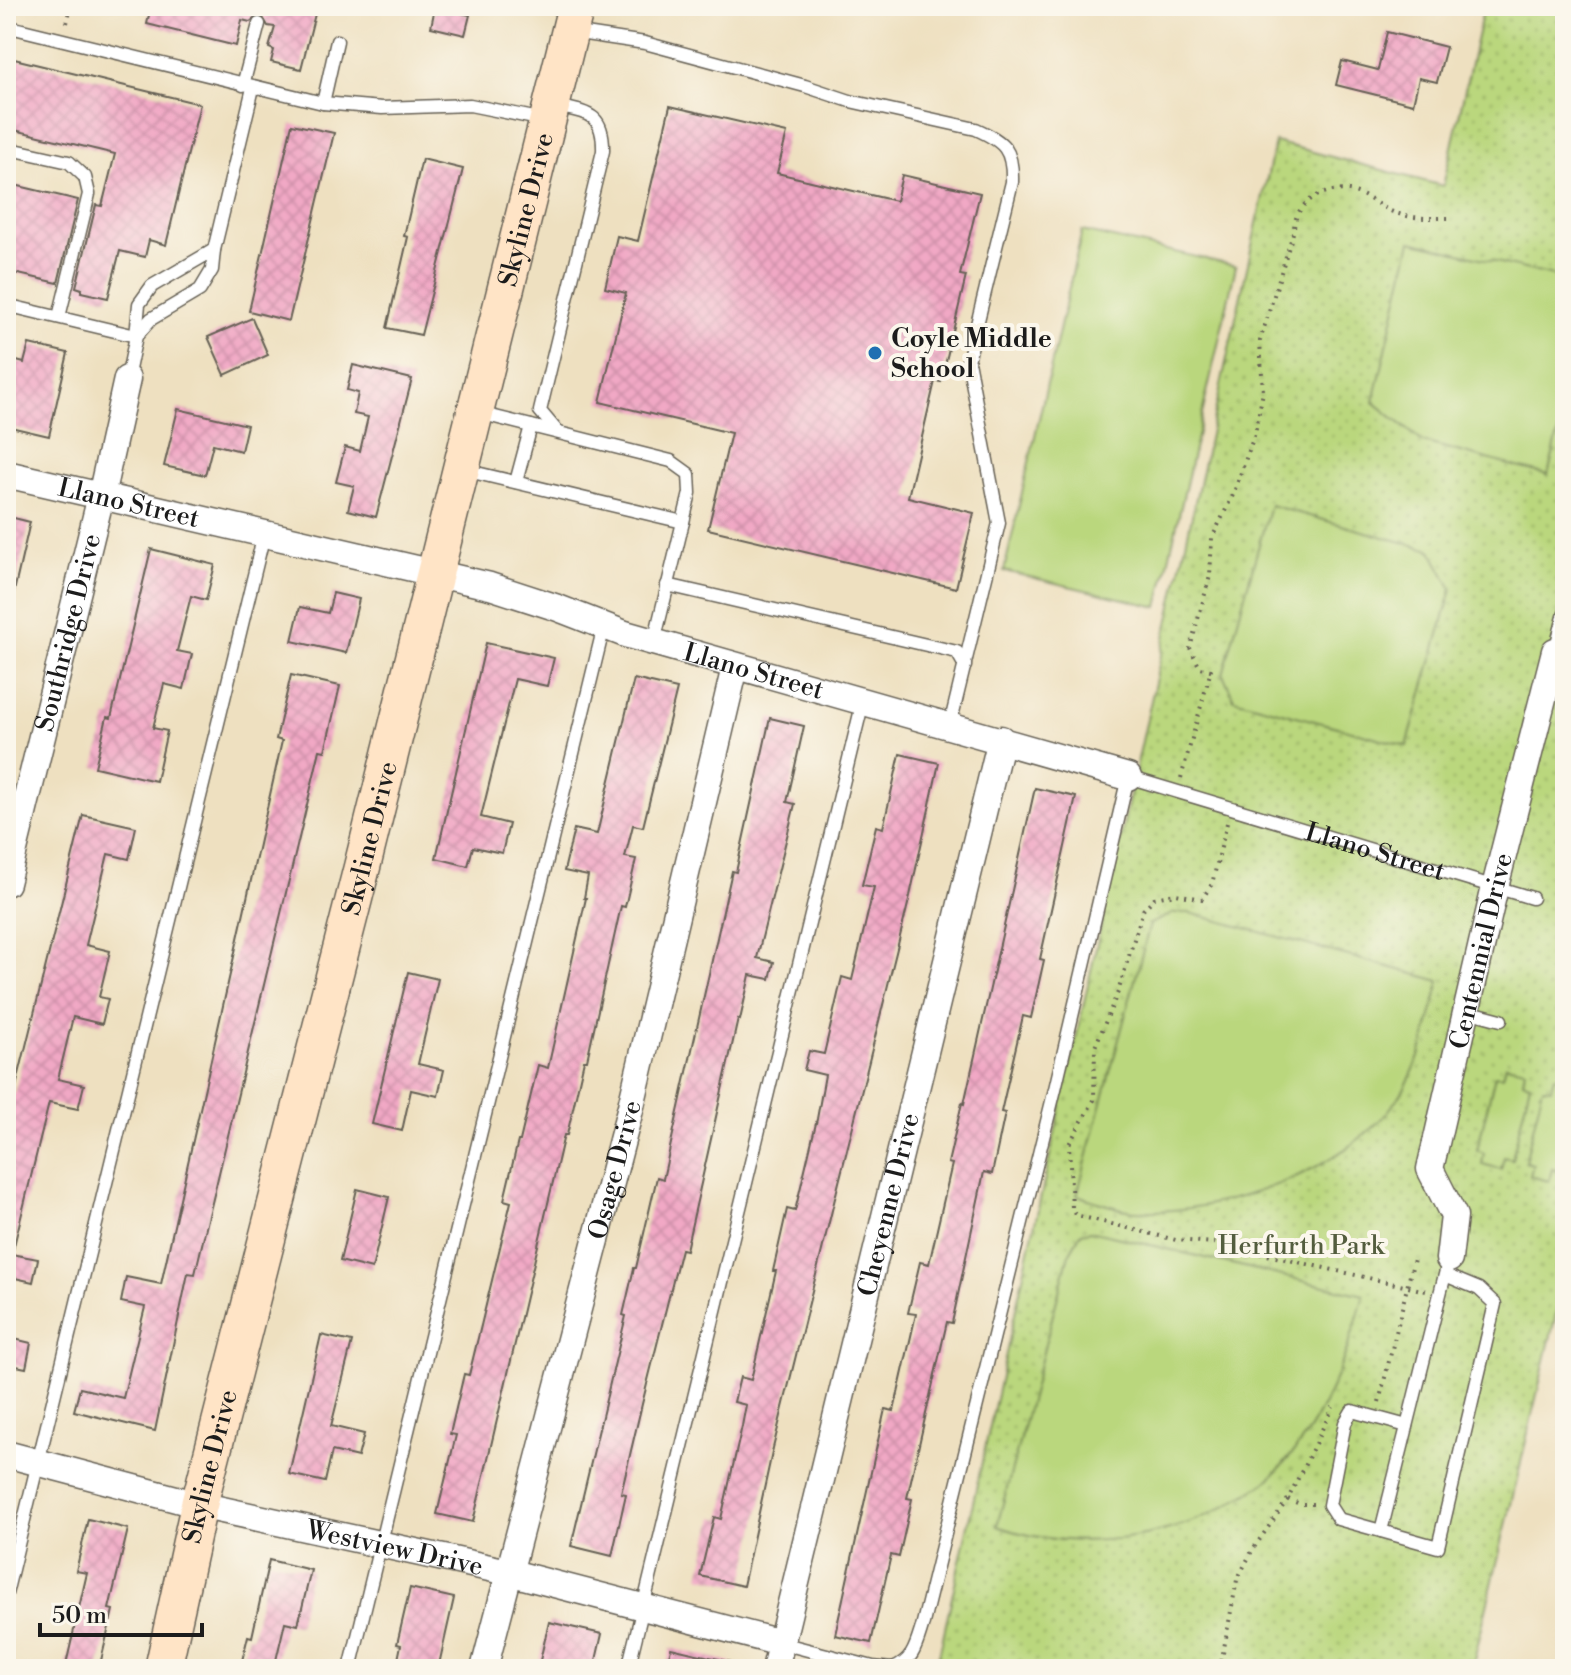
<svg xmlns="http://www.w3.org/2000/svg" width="1571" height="1675" font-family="'Libre Bodoni',serif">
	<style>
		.park { fill: url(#park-dots); stroke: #6b7a4c; stroke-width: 2 }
		.garden { fill: #bad77d; stroke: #6b7a4c; stroke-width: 2 }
		.building { fill: url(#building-cross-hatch) }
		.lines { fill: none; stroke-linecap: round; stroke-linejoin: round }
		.lane-casing { stroke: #666155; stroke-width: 15 }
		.street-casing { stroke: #666155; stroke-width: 29 }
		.secondary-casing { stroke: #666155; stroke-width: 39 }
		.path { stroke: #666155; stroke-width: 4; stroke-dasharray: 2 6; stroke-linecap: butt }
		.lane { stroke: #fff; stroke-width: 12 }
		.street { stroke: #fff; stroke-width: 26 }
		.secondary { stroke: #ffe4c6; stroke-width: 36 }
		.poi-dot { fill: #1f6fb2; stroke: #fbf7ec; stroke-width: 3 }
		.labels { text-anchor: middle; stroke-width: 8; stroke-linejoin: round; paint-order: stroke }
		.street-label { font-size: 26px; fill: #1c1c1c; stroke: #fbf7ec }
		.poi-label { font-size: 26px; font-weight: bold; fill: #1c1c1c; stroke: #fbf7ec; text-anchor: start }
		.park-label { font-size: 26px; fill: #535d3e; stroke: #fbf7ec }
	</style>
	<defs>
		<pattern id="park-dots" width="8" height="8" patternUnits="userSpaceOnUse" patternTransform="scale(2)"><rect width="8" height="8" fill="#bad77d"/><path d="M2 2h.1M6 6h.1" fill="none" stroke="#9fb86b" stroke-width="1.8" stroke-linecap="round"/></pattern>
		<pattern id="building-cross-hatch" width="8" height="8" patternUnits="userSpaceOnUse" patternTransform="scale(2)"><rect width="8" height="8" fill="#f1a8c5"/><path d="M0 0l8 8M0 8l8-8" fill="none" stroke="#ce90a9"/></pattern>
	</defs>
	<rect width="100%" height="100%" fill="#fbf7ec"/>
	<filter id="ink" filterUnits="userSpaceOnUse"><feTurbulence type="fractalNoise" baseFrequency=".0125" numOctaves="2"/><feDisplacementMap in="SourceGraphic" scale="16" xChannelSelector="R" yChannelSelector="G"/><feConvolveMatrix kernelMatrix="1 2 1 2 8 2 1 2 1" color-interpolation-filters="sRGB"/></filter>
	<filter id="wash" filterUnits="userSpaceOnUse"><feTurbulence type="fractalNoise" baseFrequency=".006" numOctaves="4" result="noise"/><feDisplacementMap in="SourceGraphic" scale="32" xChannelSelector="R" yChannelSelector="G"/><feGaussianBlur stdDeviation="1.8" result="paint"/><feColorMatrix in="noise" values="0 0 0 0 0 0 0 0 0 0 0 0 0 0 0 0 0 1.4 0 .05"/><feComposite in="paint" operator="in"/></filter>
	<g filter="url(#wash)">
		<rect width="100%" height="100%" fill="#eee0c0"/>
		<polygon class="park" points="1484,6 1565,6 1565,1276 1472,1669 936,1669 1275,142 1443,186"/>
		<g class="garden">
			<polygon points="1082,231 1236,266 1158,607 1004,571"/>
			<polygon points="1411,241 1565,279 1565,406 1548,475 1423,442 1374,402"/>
			<polygon points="1270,505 1431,550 1452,589 1407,746 1234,699 1223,674"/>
			<path d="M1174 913H1190L1440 981C1429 1022 1422 1065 1397 1100 1347 1171 1221 1215 1136 1211 1117 1210 1096 1201 1077 1195L1150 924Z"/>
			<polygon points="1506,1065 1525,1069 1523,1081 1530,1083 1512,1159 1504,1157 1501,1169 1482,1164 1484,1153 1477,1150 1495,1075 1503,1076"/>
			<polygon points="1554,1077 1565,1079 1565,1149 1560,1171 1552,1169 1549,1181 1530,1176 1533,1164 1525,1162 1543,1087 1551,1088"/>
			<path d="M1090 1231 1364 1295C1346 1360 1320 1431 1270 1478 1262 1487 1249 1492 1239 1498 1169 1542 1074 1553 997 1526L1069 1254 1081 1233Z"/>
		</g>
		<g id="blocks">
			<g class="building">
				<polygon points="151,6 253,6 259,15 250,22 242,20 236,46 147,24"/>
				<polygon points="272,6 317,6 301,69 271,62 274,50 269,48 275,27 268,26 262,16 269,12"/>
				<polygon points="435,7 470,15 465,35 431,27"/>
				<polygon points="1387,32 1446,47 1437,82 1419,78 1413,104 1336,85 1342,61 1378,70"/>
				<polygon points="6,57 200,104 166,245 149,240 145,257 120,251 108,298 81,292 82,289 76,287 96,205 102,206 115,154 6,128"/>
				<polygon points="670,106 787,133 777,173 896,201 902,175 980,193 960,275 966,276 941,382 935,381 908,497 974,513 956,588 708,529 731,433 600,402 626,293 605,288 617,236 638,241"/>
				<polygon points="292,124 334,133 289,321 249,311"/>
				<polygon points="422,159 463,169 421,335 387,328 408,237 404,236"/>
				<polygon points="6,183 78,200 58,283 14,273 15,268 6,267"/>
				<polygon points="252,318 268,355 225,375 208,337"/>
				<polygon points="29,344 68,353 49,436 6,426 6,358 24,363"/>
				<polygon points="353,365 412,379 376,517 348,510 354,486 336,482 345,447 360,451 368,417 354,414 358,393 347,390"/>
				<polygon points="178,409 247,425 241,451 213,444 205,475 164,466"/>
				<polygon points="6,516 30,522 13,596 6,596"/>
				<polygon points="151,549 215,565 206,600 191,596 177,651 192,654 184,689 164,684 153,728 167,731 156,781 95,767 107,717 111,718"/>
				<polygon points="333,593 359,599 346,653 292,641 300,607 328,613"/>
				<polygon points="486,643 554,658 547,686 515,679 481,817 509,824 502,853 473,847 468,866 436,858"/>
				<polygon points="291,675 340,686 325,751 320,750 195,1274 188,1273 155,1431 74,1411 80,1388 123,1398 145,1307 121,1302 126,1277 161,1284 282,741 276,739"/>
				<polygon points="634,679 677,689 643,827 633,825 625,857 636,859 625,907 621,906 587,1060 584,1060 567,1135 564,1135 473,1522 437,1514 456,1435 450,1434 464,1374 469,1375 511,1202 504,1200 518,1141 520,1141 538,1065 548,1068 586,898 584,898 588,876 564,871 574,829 597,834"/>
				<polygon points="770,718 804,726 787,802 795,804 757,958 774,962 770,979 750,975 740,1020 738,1019 686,1250 681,1249 642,1404 621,1493 626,1494 612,1556 571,1546 626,1316 623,1315 634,1268 636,1268 657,1177 663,1179 732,871 736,872"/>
				<polygon points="900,754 939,763 910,896 773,1448 743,1586 700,1576 714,1517 721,1519 742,1426 746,1405 734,1402 740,1377 751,1380 776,1271 773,1271 787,1209 795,1211 817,1119 825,1075 804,1070 809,1051 824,1054 842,977 852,980 874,887 862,885 876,826 883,828"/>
				<polygon points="1035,788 1076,797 1040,959 1044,960 1031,1018 1023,1016 1001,1112 1005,1113 992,1174 984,1172 952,1323 947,1322 925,1418 907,1498 912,1499 899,1557 891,1555 871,1643 835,1635 885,1409 894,1411 916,1314 908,1313 920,1262 929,1264 952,1164 948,1163 962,1103 964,1104"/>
				<polygon points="83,815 136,827 129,859 108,854 86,945 110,951 99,997 108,999 102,1024 73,1017 58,1079 84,1085 78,1109 49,1103 13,1250 6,1249 6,1127"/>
				<polygon points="408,972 438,979 418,1064 444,1070 438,1096 411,1090 402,1131 372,1124"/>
				<polygon points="357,1189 389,1197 372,1269 340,1261"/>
				<polygon points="6,1253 38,1259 33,1282 6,1276"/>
				<polygon points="321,1335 352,1342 331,1426 364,1434 358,1457 332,1451 325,1482 289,1474"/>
				<polygon points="6,1337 31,1343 26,1368 6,1364"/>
				<polygon points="88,1519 128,1529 109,1609 113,1610 99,1669 65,1669 87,1573 76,1571"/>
				<polygon points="269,1560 311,1570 298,1625 285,1622 274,1669 240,1669 248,1636 252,1637"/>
				<polygon points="410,1588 454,1598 438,1669 396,1669 401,1645 397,1644"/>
				<polygon points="549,1622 602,1634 594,1669 538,1669"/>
				<polygon points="671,1648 731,1662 730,1669 666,1669"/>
			</g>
		</g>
	</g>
	<g filter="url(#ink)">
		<use href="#blocks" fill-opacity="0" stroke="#666155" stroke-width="2"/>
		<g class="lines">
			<defs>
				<g id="lane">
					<polyline points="262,7 263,6"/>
					<polyline points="6,26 323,103 382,108 470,105 544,120"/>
					<path d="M572 32 645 43 805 86 850 101 976 129C1005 142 1013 150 1012 182L968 361 999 523 950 725"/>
					<polyline points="243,85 259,24"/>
					<polyline points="323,103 337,41"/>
					<polyline points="6,148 69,162 85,177 89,194 59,317"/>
					<polyline points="6,305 136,336 151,319 200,290 212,270 214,250 253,88"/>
					<polyline points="127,379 136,336 139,304 152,286 214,250"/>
					<polyline points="479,413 671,461 689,474 690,493 654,642"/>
					<path d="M556 430 540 411 603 151C604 113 588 113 556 106"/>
					<polyline points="464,470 683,522"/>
					<polyline points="516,482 531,426"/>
					<polyline points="667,585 957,652 965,666"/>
					<polyline points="1555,651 1565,613"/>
					<polyline points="1467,1011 1501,1020"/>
					<polyline points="1445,1275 1479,1289 1495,1304 1438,1547 1381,1531 1440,1294 1449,1259"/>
					<polyline points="1381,1531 1338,1519 1329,1505 1345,1423 1352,1411 1407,1426"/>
					<polyline points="6,1594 264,534"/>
					<polyline points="781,1643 873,1667 892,1669"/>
					<polyline points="350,1669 604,626"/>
					<polyline points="628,1669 863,701"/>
					<path id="s1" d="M893 1669C913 1661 916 1646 922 1627L1055 1089 1128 777 1532 898"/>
				</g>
				<g id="street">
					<path id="s2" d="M6 474 490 586 558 608 625 634 1128 777"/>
					<path id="s3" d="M6 883 101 496 127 379"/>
					<path id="s4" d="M1449 1259 1454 1216 1430 1169 1495 887 1555 651 1565 653"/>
					<path id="s5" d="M6 1454 199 1505 508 1572 781 1643"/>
					<path id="s6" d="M484 1669 631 1106 735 667"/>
					<path id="s7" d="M775 1669 1001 739"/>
				</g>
				<g id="secondary">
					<path id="s8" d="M163 1669 199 1505 362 867 576 6"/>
				</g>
			</defs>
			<use href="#lane" class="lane-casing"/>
			<use href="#street" class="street-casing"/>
			<use href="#secondary" class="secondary-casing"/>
			<g class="path">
				<polyline points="67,23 71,6"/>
				<path d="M1181 778 1211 670 1200 668 1190 648 1210 576 1212 538 1233 495 1255 433 1263 392 1260 341 1294 230C1294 201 1327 185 1354 192 1369 196 1383 210 1399 214 1415 219 1432 218 1449 218"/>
				<polyline points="1227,823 1212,884 1202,899 1176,894 1154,898 1143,910 1118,992 1095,1047 1094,1100 1069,1144 1072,1208 1075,1215 1176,1240 1214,1243 1426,1291"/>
				<polyline points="1379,1402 1414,1259"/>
				<polyline points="1288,1499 1300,1504 1313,1504"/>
				<polyline points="1220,1669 1237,1580 1253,1549 1288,1499 1333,1407"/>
			</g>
			<use href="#lane" class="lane"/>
			<use href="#street" class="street"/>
			<use href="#secondary" class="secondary"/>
		</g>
	</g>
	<circle class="poi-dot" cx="875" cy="353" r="8"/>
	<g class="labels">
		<g class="street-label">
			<text dy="9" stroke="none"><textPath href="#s8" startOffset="1504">Skyline Drive</textPath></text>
			<text dy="9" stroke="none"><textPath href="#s2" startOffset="126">Llano Street</textPath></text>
			<text dy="9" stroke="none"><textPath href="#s3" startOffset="258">Southridge Drive</textPath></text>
			<text dy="9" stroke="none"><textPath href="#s2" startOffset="774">Llano Street</textPath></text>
			<text dy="9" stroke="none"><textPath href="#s8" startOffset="856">Skyline Drive</textPath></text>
			<text dy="9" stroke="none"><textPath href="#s1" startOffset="1186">Llano Street</textPath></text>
			<text dy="9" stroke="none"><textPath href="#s4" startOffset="320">Centennial Drive</textPath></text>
			<text dy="9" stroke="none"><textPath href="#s6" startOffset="516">Osage Drive</textPath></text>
			<text dy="9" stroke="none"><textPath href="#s7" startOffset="478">Cheyenne Drive</textPath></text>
			<text dy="9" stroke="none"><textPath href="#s8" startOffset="208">Skyline Drive</textPath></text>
			<text dy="9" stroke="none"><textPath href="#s5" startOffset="400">Westview Drive</textPath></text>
		</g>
		<g class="poi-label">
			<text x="891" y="347">Coyle Middle<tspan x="891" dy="30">School</tspan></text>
		</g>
		<g class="park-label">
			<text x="1301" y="1254">Herfurth Park</text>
		</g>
	</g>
	<rect width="1571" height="1675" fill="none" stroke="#fbf7ec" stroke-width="32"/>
	<path d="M40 1623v12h162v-12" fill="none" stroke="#1c1c1c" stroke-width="4"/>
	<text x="52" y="1623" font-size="24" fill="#1c1c1c" stroke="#fbf7ec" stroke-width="6" paint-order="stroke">50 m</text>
</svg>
